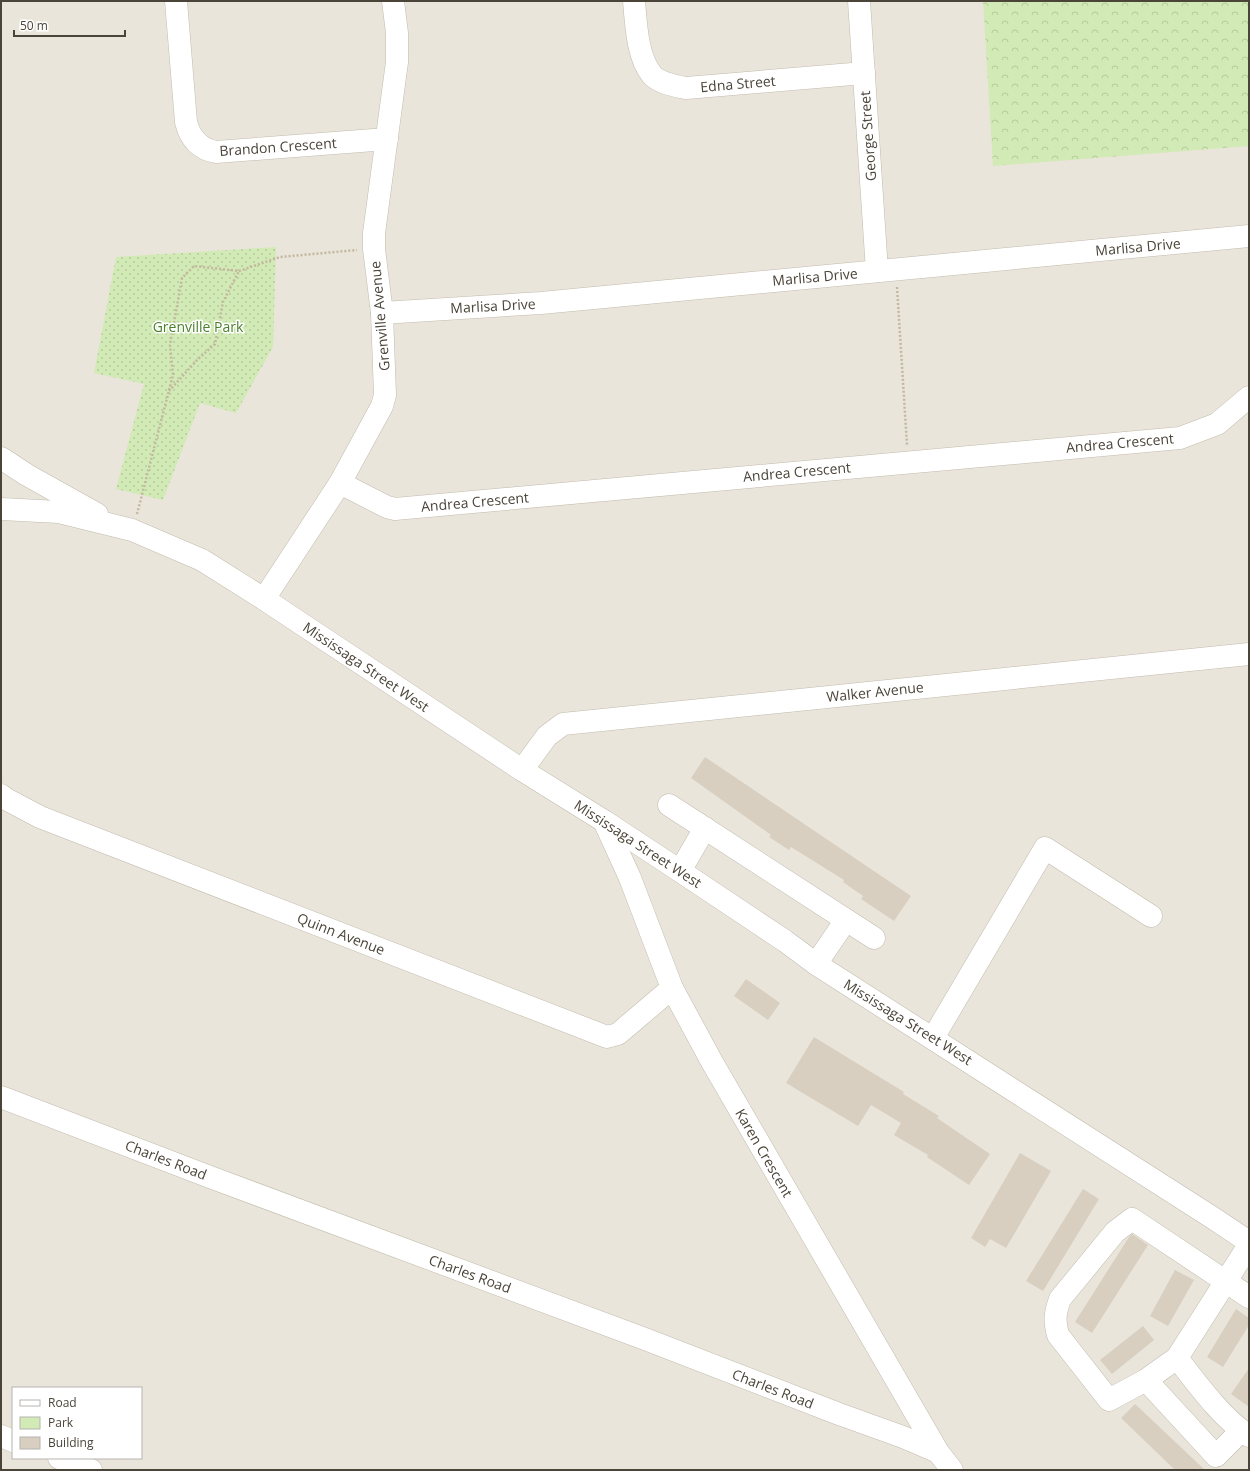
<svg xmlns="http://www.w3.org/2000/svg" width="1250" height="1471" font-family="'Open Sans',sans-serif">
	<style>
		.residential { fill: #eae5da; fill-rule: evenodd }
		.green { fill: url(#green-dots) }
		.forest { fill: url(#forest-crowns) }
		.building { fill: #d8cfc1 }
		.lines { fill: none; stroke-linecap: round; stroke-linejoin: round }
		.minor-casing { stroke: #c2bbae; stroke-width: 23 }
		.path { stroke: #c4b79f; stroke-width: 2.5; stroke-dasharray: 2 2; stroke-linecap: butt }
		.minor { stroke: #fff; stroke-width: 22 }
		.labels { text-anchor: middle; stroke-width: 3; stroke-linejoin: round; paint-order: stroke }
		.street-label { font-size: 14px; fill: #4b4439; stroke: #fff }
		.park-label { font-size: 14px; fill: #4a7f2a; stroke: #fff }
	</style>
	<defs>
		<pattern id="green-dots" width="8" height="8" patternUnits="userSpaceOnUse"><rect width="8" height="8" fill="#d2eab5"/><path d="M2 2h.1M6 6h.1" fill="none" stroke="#b6ca9c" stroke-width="1.8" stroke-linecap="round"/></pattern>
		<pattern id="forest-crowns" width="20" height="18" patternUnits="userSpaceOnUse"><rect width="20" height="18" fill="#d2eab5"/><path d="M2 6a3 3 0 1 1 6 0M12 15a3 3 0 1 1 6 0" fill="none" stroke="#b6ca9c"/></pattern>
	</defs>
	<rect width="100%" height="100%" fill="#f6f3ec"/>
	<path class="residential" d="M1 1H1249V1470H1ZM13 1388H141V1458H13Z"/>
	<polygon class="green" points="276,247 273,347 236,413 200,403 163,500 116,489 144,384 94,373 116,257"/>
	<polygon class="forest" points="983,1 1249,1 1249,146 993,166"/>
	<g class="building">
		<polygon points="705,757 911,896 894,921 861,899 863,896 843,882 844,880 791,847 789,850 769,837 771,835 691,778"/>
		<polygon points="746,979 780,1003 768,1020 734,996"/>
		<polygon points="814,1037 904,1092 903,1094 939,1116 937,1118 990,1154 969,1185 927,1157 928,1155 894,1135 901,1123 871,1105 858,1126 786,1083"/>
		<polygon points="1020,1153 1051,1171 1006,1248 990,1239 985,1247 971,1238"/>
		<polygon points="1083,1189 1099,1199 1043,1291 1026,1281"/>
		<polygon points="1132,1234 1148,1245 1092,1333 1075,1322 1129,1237"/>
		<polygon points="1175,1270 1194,1280 1168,1326 1150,1316"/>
		<polygon points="1236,1309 1249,1318 1249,1325 1223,1367 1207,1357"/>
		<polygon points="1143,1326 1154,1340 1112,1374 1100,1360"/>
		<polygon points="1249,1368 1249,1407 1231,1394"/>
		<polygon points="1135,1404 1205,1470 1175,1470 1121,1418"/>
	</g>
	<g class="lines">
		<defs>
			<g id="minor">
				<path d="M176 1 186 122C190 138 199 149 216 152L387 139"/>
				<path d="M634 1C636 23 637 57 652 75 659 83 676 86 686 88L864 73"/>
				<polyline points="859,1 877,271"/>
				<polyline points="382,313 541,303 1249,236"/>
				<polyline points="1,458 27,475 97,514"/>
				<polyline points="340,483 387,507 395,509 1180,438 1217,424 1249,397"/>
				<polyline points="1,509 59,512 132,530 202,560 264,599 522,770 604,821 680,871 785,941 816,964 1213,1218 1249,1242"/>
				<polyline points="264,599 340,483 382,406 385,395 382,313 374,249 374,233 397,62 397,33 393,1"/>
				<polyline points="522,770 547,736 563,724 1249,654"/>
				<polyline points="1,795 6,799 40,817 607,1037 618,1034 672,988"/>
				<polyline points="669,805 874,938"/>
				<polyline points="604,821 630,878 672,988 712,1062 938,1452 952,1470"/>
				<polyline points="680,871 705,828"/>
				<polyline points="816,964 846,920"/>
				<polyline points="933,1038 1045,848 1151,916"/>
				<polyline points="1,1097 210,1177 645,1339 839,1414 903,1437 938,1452"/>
				<path d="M1249 1245 1177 1358 1146 1380 1109 1400 1058 1335C1054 1320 1055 1313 1060 1299L1115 1232 1132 1219 1249 1297"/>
				<path d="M1177 1358C1198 1385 1221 1417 1249 1436"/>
				<polyline points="1146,1380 1216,1456 1241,1431"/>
				<polyline points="1,1436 13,1441"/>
				<polyline points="59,1458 91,1470"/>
			</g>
		</defs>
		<use href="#minor" class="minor-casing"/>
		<g class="path">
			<polyline points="897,287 907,445"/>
			<polyline points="169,391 198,359 215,344 223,302 239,271"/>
			<polyline points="137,514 173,375 170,345 182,278 194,266 239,271 280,257 357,250"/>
		</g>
		<use href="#minor" class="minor"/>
	</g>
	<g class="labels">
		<g class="street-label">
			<text transform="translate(738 84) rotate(-5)" y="5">Edna Street</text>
			<text transform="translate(868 136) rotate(-94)" y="5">George Street</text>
			<text transform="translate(278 147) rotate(-4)" y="5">Brandon Crescent</text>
			<text transform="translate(1138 247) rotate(-5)" y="5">Marlisa Drive</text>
			<text transform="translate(815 277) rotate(-5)" y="5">Marlisa Drive</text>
			<text transform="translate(493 306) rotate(-3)" y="5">Marlisa Drive</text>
			<text transform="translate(380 316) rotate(-95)" y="5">Grenville Avenue</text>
			<text transform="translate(1120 443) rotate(-5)" y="5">Andrea Crescent</text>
			<text transform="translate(797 472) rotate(-5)" y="5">Andrea Crescent</text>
			<text transform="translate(475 502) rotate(-5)" y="5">Andrea Crescent</text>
			<text transform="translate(366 667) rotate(34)" y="5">Mississaga Street West</text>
			<text transform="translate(875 692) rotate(-6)" y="5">Walker Avenue</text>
			<text transform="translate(638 844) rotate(33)" y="5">Mississaga Street West</text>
			<text transform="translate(341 934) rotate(21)" y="5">Quinn Avenue</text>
			<text transform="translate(908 1022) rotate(32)" y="5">Mississaga Street West</text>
			<text transform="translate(764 1153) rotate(60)" y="5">Karen Crescent</text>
			<text transform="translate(166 1160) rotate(21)" y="5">Charles Road</text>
			<text transform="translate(470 1274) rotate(20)" y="5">Charles Road</text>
			<text transform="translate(773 1389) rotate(21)" y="5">Charles Road</text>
		</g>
		<g class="park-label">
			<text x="198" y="332">Grenville Park</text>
		</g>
	</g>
	<rect width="1250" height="1471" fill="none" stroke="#4b4439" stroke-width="4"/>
	<rect x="12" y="1387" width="130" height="72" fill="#ffffff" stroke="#b7b4b0"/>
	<rect x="20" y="1400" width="20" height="6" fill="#ffffff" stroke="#b7b4b0"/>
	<text x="48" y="1407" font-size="12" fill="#4b4439">Road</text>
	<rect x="20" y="1417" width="20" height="12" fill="#d2eab5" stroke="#b7b4b0"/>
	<text x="48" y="1427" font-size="12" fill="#4b4439">Park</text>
	<rect x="20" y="1437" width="20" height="12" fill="#d8cfc1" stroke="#b7b4b0"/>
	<text x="48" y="1447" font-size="12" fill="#4b4439">Building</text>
	<path d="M14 30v6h111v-6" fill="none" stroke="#4b4439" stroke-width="2"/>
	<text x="20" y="30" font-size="12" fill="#4b4439" stroke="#ffffff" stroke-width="3" paint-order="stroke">50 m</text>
</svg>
